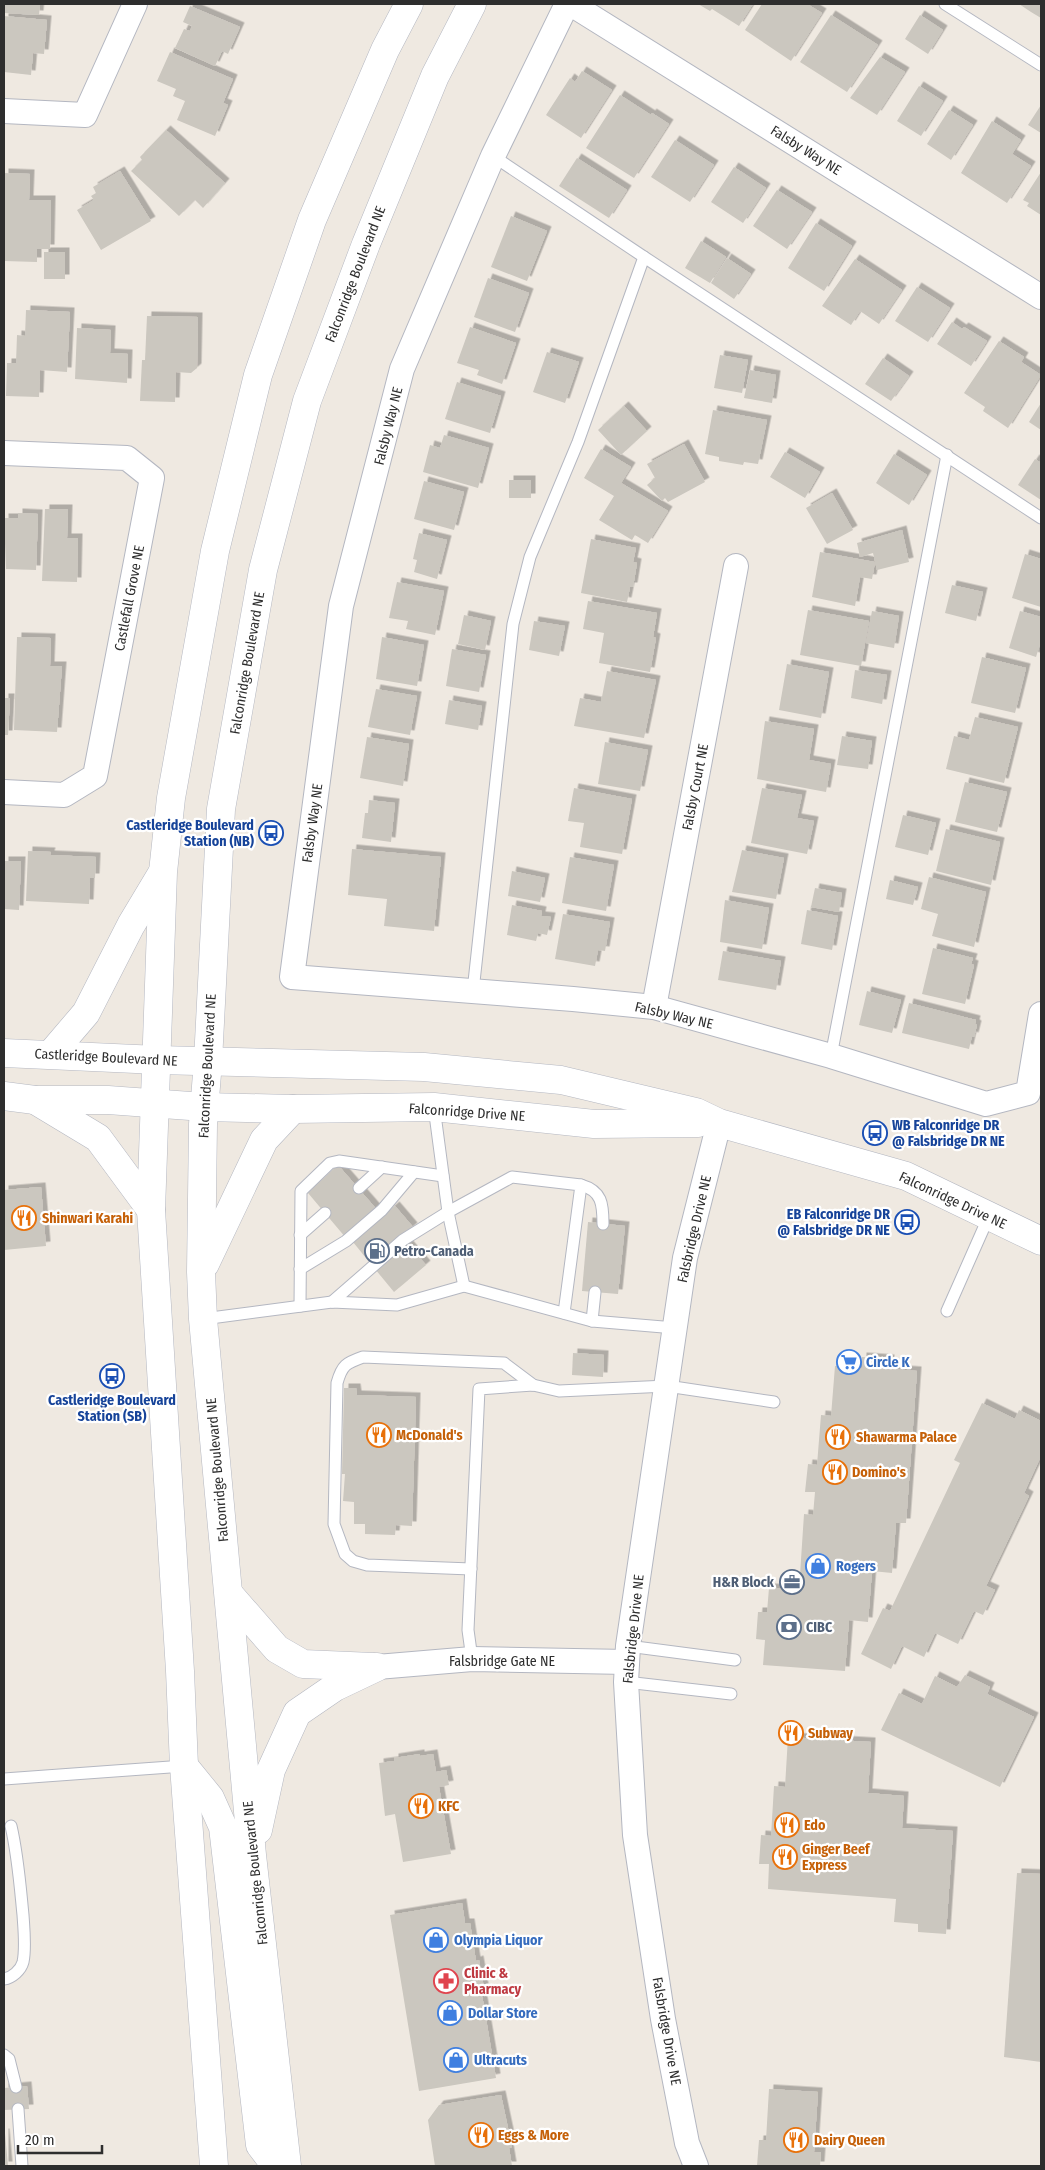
<svg xmlns="http://www.w3.org/2000/svg" width="1045" height="2170" font-family="'Fira Sans Condensed',sans-serif">
	<style>
		.building { fill: #cbc7bf; filter: url(#shadow) }
		.lines { fill: none; stroke-linecap: round; stroke-linejoin: round }
		.service-casing { stroke: #b4b7c1; stroke-width: 13 }
		.minor-casing { stroke: #b4b7c1; stroke-width: 26 }
		.tertiary-casing { stroke: #b4b7c1; stroke-width: 29 }
		.secondary-casing { stroke: #b4b7c1; stroke-width: 29 }
		.service { stroke: #fff; stroke-width: 11 }
		.minor { stroke: #fff; stroke-width: 24 }
		.tertiary { stroke: #fff; stroke-width: 28 }
		.secondary { stroke: #fff; stroke-width: 28 }
		.labels { text-anchor: middle; stroke-width: 4.5; stroke-linejoin: round; paint-order: stroke }
		.street-label { font-size: 14px; fill: #2e2e2e; stroke: #fff }
		.transit-label { font-size: 14px; font-weight: bold; fill: #164399; stroke: #fff; text-anchor: end }
		.food-label { font-size: 14px; font-weight: bold; fill: #c56008; stroke: #fff; text-anchor: start }
		.service-label { font-size: 14px; font-weight: bold; fill: #4e5e75; stroke: #fff; text-anchor: start }
		.shop-label { font-size: 14px; font-weight: bold; fill: #366cbe; stroke: #fff; text-anchor: start }
		.health-label { font-size: 14px; font-weight: bold; fill: #be3a42; stroke: #fff; text-anchor: start }
	</style>
	<defs>
		<filter id="shadow"><feDropShadow dx="4.5" dy="-4.5" stdDeviation="0" flood-color="#0004"/></filter>
	</defs>
	<rect width="100%" height="100%" fill="#efe9e1"/>
	<g class="building">
		<polygon points="4,4 40,4 39,15 4,13"/>
		<polygon points="698,4 753,4 739,26 712,9 710,11"/>
		<polygon points="762,4 807,4 822,13 791,61 745,30"/>
		<polygon points="1019,4 1041,4 1041,18 1031,12"/>
		<polygon points="190,6 240,27 228,54 222,51 215,66 175,48 184,29 190,31 192,26 183,22"/>
		<polygon points="831,15 878,45 847,92 800,62"/>
		<polygon points="920,15 943,30 928,54 905,39"/>
		<polygon points="4,16 47,20 44,54 33,53 31,75 4,72"/>
		<polygon points="170,52 233,79 223,103 228,105 215,136 177,120 185,101 173,96 176,89 157,81"/>
		<polygon points="880,57 905,72 877,115 850,98"/>
		<polygon points="582,71 612,90 581,138 546,115 570,78 575,82"/>
		<polygon points="919,86 943,101 921,136 897,121"/>
		<polygon points="620,95 651,115 652,113 669,124 634,178 586,148"/>
		<polygon points="1041,105 1041,133 1028,125"/>
		<polygon points="949,110 973,125 951,160 927,144"/>
		<polygon points="992,121 1021,140 1012,154 1031,166 1007,203 961,173"/>
		<polygon points="166,130 225,183 203,208 195,200 179,216 131,171 142,160 140,157"/>
		<polygon points="675,140 714,165 690,202 651,177"/>
		<polygon points="577,158 627,190 609,218 559,186"/>
		<polygon points="734,167 766,188 743,223 711,202"/>
		<polygon points="120,171 151,221 101,250 77,210 94,200 91,196 96,193 93,187"/>
		<polygon points="1041,172 1041,215 1027,206 1029,203 1023,200"/>
		<polygon points="4,173 30,174 29,200 51,200 50,249 37,249 37,262 4,261"/>
		<polygon points="777,190 812,212 787,249 753,226"/>
		<polygon points="511,216 547,231 527,281 491,267"/>
		<polygon points="816,223 852,246 824,291 788,268"/>
		<polygon points="701,241 726,257 710,283 685,268"/>
		<rect x="44" y="252" width="21" height="27"/>
		<polygon points="727,258 751,274 734,299 711,283"/>
		<polygon points="855,259 902,290 879,324 860,311 851,325 822,306"/>
		<polygon points="488,278 529,293 515,332 474,317"/>
		<polygon points="917,287 950,308 928,342 895,321"/>
		<polygon points="26,310 70,312 67,372 40,370 39,397 6,396 7,363 16,363 17,335 25,336"/>
		<polygon points="147,316 198,317 197,368 191,373 176,372 175,402 140,401 142,360 145,360"/>
		<polygon points="952,322 962,329 964,327 987,341 971,366 937,344"/>
		<polygon points="470,327 516,343 502,384 477,375 479,370 457,363"/>
		<polygon points="77,328 111,330 110,353 128,354 127,383 75,379"/>
		<polygon points="999,341 1024,357 1021,362 1041,375 1008,428 983,411 985,407 964,393"/>
		<polygon points="547,352 579,362 565,403 533,392"/>
		<polygon points="720,355 748,360 742,393 714,388"/>
		<polygon points="883,358 909,376 891,401 865,384"/>
		<polygon points="750,370 776,375 772,403 744,398"/>
		<polygon points="457,382 501,396 490,433 445,419"/>
		<polygon points="1041,403 1041,430 1029,422"/>
		<polygon points="624,406 647,431 621,455 598,430"/>
		<polygon points="713,410 767,420 758,464 744,462 743,465 719,461 719,457 705,454"/>
		<polygon points="444,435 489,448 478,488 423,472 430,445 440,448"/>
		<polygon points="684,444 705,482 668,502 665,498 662,501 647,485 655,478 647,464"/>
		<polygon points="601,449 631,467 621,483 668,511 648,543 635,535 632,540 599,520 614,496 584,478"/>
		<polygon points="785,452 820,472 805,498 770,477"/>
		<polygon points="894,454 927,475 909,505 876,483"/>
		<polygon points="1035,459 1041,463 1041,500 1018,485"/>
		<rect x="509" y="480" width="22" height="18"/>
		<polygon points="424,481 464,492 454,530 414,519"/>
		<polygon points="832,493 853,530 827,544 806,508"/>
		<polygon points="45,509 68,509 67,538 78,538 77,582 42,581"/>
		<polygon points="18,513 38,514 36,570 6,569 4,518 18,518"/>
		<polygon points="902,530 909,562 877,570 873,553 860,557 857,543"/>
		<polygon points="419,533 447,540 437,579 414,572 417,560 413,559"/>
		<polygon points="591,539 636,548 633,562 637,563 633,587 630,587 627,602 581,593"/>
		<polygon points="820,552 875,562 872,579 860,577 855,606 812,597"/>
		<polygon points="1025,554 1041,559 1041,607 1012,598"/>
		<polygon points="397,582 444,591 435,635 406,629 408,621 389,618"/>
		<polygon points="952,585 983,592 976,621 945,613"/>
		<polygon points="588,601 657,613 653,637 656,638 650,672 599,663 604,633 583,629"/>
		<polygon points="808,610 869,621 861,666 800,655"/>
		<polygon points="872,611 899,616 894,648 866,643"/>
		<polygon points="1020,611 1041,617 1041,641 1036,657 1009,648"/>
		<polygon points="464,615 491,621 485,650 458,644"/>
		<polygon points="534,621 565,626 559,656 529,650"/>
		<polygon points="17,637 51,638 50,666 62,666 57,732 14,730"/>
		<polygon points="382,637 424,645 417,686 376,679"/>
		<polygon points="452,649 486,655 479,692 446,686"/>
		<polygon points="982,657 1026,668 1015,713 971,703"/>
		<polygon points="787,664 829,672 821,718 779,710"/>
		<polygon points="855,670 887,675 882,704 851,698"/>
		<polygon points="607,671 656,680 644,738 574,726 580,698 601,702"/>
		<polygon points="376,689 417,696 410,735 368,727"/>
		<polygon points="4,698 10,698 8,735 4,735"/>
		<polygon points="449,700 482,706 478,730 445,724"/>
		<polygon points="975,717 1018,727 1004,783 946,769 954,736 969,740"/>
		<polygon points="765,721 814,729 809,760 831,764 826,792 757,779"/>
		<polygon points="842,736 872,741 868,769 837,765"/>
		<polygon points="367,737 409,744 403,786 360,778"/>
		<polygon points="605,742 648,750 640,791 598,784"/>
		<polygon points="965,782 1007,792 997,832 955,822"/>
		<polygon points="574,788 632,799 622,854 580,847 584,823 568,821"/>
		<polygon points="762,788 802,795 797,818 814,821 807,854 751,843"/>
		<polygon points="369,800 395,803 391,842 362,838 365,813 368,813"/>
		<polygon points="903,815 936,823 928,855 895,847"/>
		<polygon points="946,829 1000,842 991,885 936,871"/>
		<polygon points="352,849 441,857 434,931 384,926 387,899 348,895"/>
		<polygon points="742,850 784,858 776,899 732,892"/>
		<polygon points="28,851 51,852 50,855 96,857 95,878 90,878 89,904 26,901"/>
		<polygon points="570,857 614,865 606,911 562,903"/>
		<polygon points="4,861 21,861 19,910 4,909"/>
		<polygon points="512,871 545,878 540,902 508,896"/>
		<polygon points="929,877 986,892 974,947 932,936 938,914 921,909"/>
		<polygon points="890,880 918,887 913,905 886,899"/>
		<polygon points="815,888 842,893 839,912 811,907"/>
		<polygon points="725,900 769,908 762,949 720,942"/>
		<polygon points="512,905 542,911 541,916 551,917 547,935 538,933 536,941 507,935"/>
		<polygon points="807,910 838,916 832,950 801,944"/>
		<polygon points="563,914 610,922 605,951 598,950 595,966 555,959"/>
		<polygon points="933,948 973,958 971,964 974,965 965,1004 922,994"/>
		<polygon points="723,951 781,961 776,990 718,980"/>
		<polygon points="867,991 901,1000 892,1033 859,1025"/>
		<polygon points="909,1003 976,1020 975,1024 977,1025 974,1037 972,1036 969,1049 902,1033"/>
		<polygon points="338,1165 378,1211 346,1238 308,1193"/>
		<polygon points="41,1187 46,1246 4,1250 4,1190"/>
		<polygon points="395,1206 413,1227 370,1263 353,1242"/>
		<polygon points="588,1222 625,1226 618,1294 582,1291"/>
		<polygon points="406,1242 426,1265 394,1292 375,1269"/>
		<polygon points="573,1353 604,1355 603,1377 572,1375"/>
		<polygon points="862,1357 890,1359 889,1369 917,1371 906,1523 896,1523 892,1573 872,1571 868,1622 849,1620 845,1671 763,1665 765,1640 756,1639 758,1612 767,1612 769,1588 799,1590 804,1514 813,1515 815,1492 805,1492 808,1464 817,1465 821,1415 831,1416 835,1366 862,1368"/>
		<polygon points="344,1388 356,1388 357,1395 416,1397 412,1526 396,1525 395,1535 365,1534 365,1524 354,1524 354,1502 343,1501 345,1474 342,1474"/>
		<polygon points="982,1403 1015,1419 1019,1410 1041,1421 1041,1456 1024,1493 1029,1496 986,1586 995,1590 983,1615 974,1611 958,1644 935,1633 924,1657 902,1646 891,1669 861,1654 883,1608 890,1611 960,1463 954,1460"/>
		<polygon points="965,1675 990,1687 987,1694 1034,1717 1000,1787 881,1730 899,1693 922,1704 935,1676 957,1687"/>
		<polygon points="788,1737 871,1742 868,1793 904,1796 902,1828 953,1831 946,1934 918,1932 918,1924 894,1922 896,1899 768,1889 769,1864 759,1864 761,1835 771,1836 774,1786 785,1787"/>
		<polygon points="420,1754 420,1756 433,1754 436,1772 446,1770 449,1785 439,1787 451,1854 403,1862 395,1814 385,1816 379,1763 394,1761 394,1758"/>
		<polygon points="1017,1873 1041,1874 1041,2062 1004,2057"/>
		<polygon points="462,1903 465,1923 470,1923 476,1961 479,1960 484,1988 481,1989 496,2078 419,2091 390,1915"/>
		<polygon points="27,2086 29,2109 4,2110 4,2088"/>
		<polygon points="769,2089 818,2092 814,2152 821,2152 820,2166 757,2166 759,2140 766,2140"/>
		<polygon points="501,2095 512,2147 509,2148 512,2166 435,2166 428,2120 439,2105"/>
		<polygon points="4,2133 5,2133 8,2166 4,2166"/>
	</g>
	<g class="lines">
		<defs>
			<g id="service">
				<polyline points="945,4 1041,65"/>
				<polyline points="493,156 644,257"/>
				<polyline points="473,991 513,624 530,557 578,442 644,257 1041,518"/>
				<polyline points="831,1056 947,455"/>
				<polyline points="434,1107 448,1212 464,1286"/>
				<path d="M581 1185C602 1191 603 1204 603 1224"/>
				<polyline points="359,1188 382,1167"/>
				<polyline points="300,1235 325,1213"/>
				<polyline points="300,1269 346,1241 382,1210 414,1172"/>
				<polyline points="332,1302 403,1240 448,1212 512,1177 581,1185 564,1313"/>
				<polyline points="300,1306 301,1191 330,1163 339,1161 443,1176"/>
				<polyline points="947,1311 989,1216"/>
				<polyline points="203,1319 332,1302 397,1305 464,1286 592,1321 675,1328"/>
				<polyline points="592,1321 595,1292"/>
				<path d="M471 1569 367 1565 353 1561 345 1554 334 1524 337 1383C342 1365 346 1363 363 1357L504 1363 533 1385"/>
				<polyline points="628,1646 735,1660"/>
				<polyline points="472,1659 468,1630 479,1389 533,1385 559,1391 667,1386 774,1402"/>
				<polyline points="626,1682 731,1694"/>
				<polyline points="4,1779 184,1766"/>
				<path d="M4 1979C12 1978 21 1970 23 1962 26 1948 24 1930 23 1915 20 1885 18 1856 11 1826"/>
				<polyline points="4,2055 9,2059 16,2087"/>
				<polyline points="18,2109 22,2166"/>
			</g>
			<g id="minor">
				<polyline points="567,4 493,156 402,369 341,606 292,977 573,999 654,1007 831,1056 986,1104 1028,1093 1041,1014"/>
				<polyline points="571,4 1041,297"/>
				<polyline points="4,111 85,115 135,4"/>
				<polyline points="4,453 127,458 152,478 95,776 64,795 4,792"/>
				<polyline points="654,1007 736,566"/>
				<polyline points="377,1667 472,1659 627,1662"/>
				<polyline points="696,2166 687,2143 663,2019 635,1835 626,1682 628,1646 685,1258 719,1123"/>
			</g>
			<g id="tertiary">
				<polyline points="4,1053 158,1060 424,1067 561,1080 696,1112 719,1123 906,1176 1041,1241"/>
				<polyline points="4,1096 35,1100 108,1100 204,1107 293,1109 434,1107 594,1124 698,1123"/>
			</g>
			<g id="secondary">
				<polyline points="51,1054 86,1013 131,925 161,875"/>
				<polyline points="35,1100 98,1138 151,1210"/>
				<polyline points="205,1264 264,1140 293,1109"/>
				<polyline points="229,1594 277,1649 303,1664 373,1667"/>
				<polyline points="184,1766 210,1798 223,1827 260,2145 276,2166"/>
				<polyline points="258,1830 271,1770 297,1713 335,1687 377,1667"/>
				<polyline points="214,2166 184,1766 180,1671 151,1210 163,872 171,798 215,551 258,375 312,220 385,50 409,4"/>
				<polyline points="287,2166 252,1855 203,1319 201,1272 203,1124 208,1061 221,809 263,570 307,401 366,244 435,76 472,4"/>
			</g>
		</defs>
		<use href="#service" class="service-casing"/>
		<use href="#minor" class="minor-casing"/>
		<use href="#tertiary" class="tertiary-casing"/>
		<use href="#secondary" class="secondary-casing"/>
		<use href="#service" class="service"/>
		<use href="#minor" class="minor"/>
		<use href="#tertiary" class="tertiary"/>
		<use href="#secondary" class="secondary"/>
	</g>
	<defs>
		<symbol id="bus-ring" viewBox="-11 -11 22 22"><circle r="9.5" fill="#fff" stroke="#1a4fb4" stroke-width="1.5"/><path d="M-5-6H5V4H4V6H2V4H-2V6H-4V4H-5ZM-3.5-4V0h7V-4ZM-3.5 1.2v1.5H-2V1.2ZM2 1.2v1.5H3.5V1.2Z" fill="#1a4fb4"/></symbol>
		<symbol id="restaurant-ring" viewBox="-11 -11 22 22"><circle r="9.5" fill="#fff" stroke="#e8710a" stroke-width="1.5"/><path d="M-5-6h1v4h1v-4h1v4h1v-4h1v5L-1.5 .5V6h-2V.5L-5-1ZM5-6V6H3V1.5H1.5Q1.5-4 5-6Z" fill="#e8710a"/></symbol>
		<symbol id="fuel-ring" viewBox="-11 -11 22 22"><circle r="9.5" fill="#fff" stroke="#5c6f8a" stroke-width="1.5"/><path d="M-5.5-6h7V0h2V4h1.3V-2.5L3-4.5l.8-.8L6-3V5H2.5V1h-1V6h-7ZM-4.2-4.7v3.2H.2V-4.7Z" fill="#5c6f8a"/></symbol>
		<symbol id="supermarket-ring" viewBox="-11 -11 22 22"><circle r="9.5" fill="#fff" stroke="#3f7fe0" stroke-width="1.5"/><path d="M-6-5.5h2.5l.6 2H6L4.5 2H-2.5L-4.4-4H-6ZM-1.5 3.2a1.3 1.3 0 1 0 .1 0ZM3 3.2a1.3 1.3 0 1 0 .1 0Z" fill="#3f7fe0"/></symbol>
		<symbol id="shop-ring" viewBox="-11 -11 22 22"><circle r="9.5" fill="#fff" stroke="#3f7fe0" stroke-width="1.5"/><path d="M-5-2.5h2.3a2.7 3.5 0 0 1 5.4 0H5L5.5 6h-11ZM-1.5-2.5h3a1.5 2.3 0 0 0-3 0Z" fill="#3f7fe0"/></symbol>
		<symbol id="office-ring" viewBox="-11 -11 22 22"><circle r="9.5" fill="#fff" stroke="#5c6f8a" stroke-width="1.5"/><path d="M-6-3h4V-5.5h4V-3h4V5H-6ZM-1-4.5V-3h2v-1.5ZM-6 0V1H6V0Z" fill="#5c6f8a"/></symbol>
		<symbol id="bank-ring" viewBox="-11 -11 22 22"><circle r="9.5" fill="#fff" stroke="#5c6f8a" stroke-width="1.5"/><path d="M-6-4H6V4H-6ZM0-2.3a2.3 2.3 0 1 0 0 4.6a2.3 2.3 0 1 0 0-4.6Z" fill="#5c6f8a"/></symbol>
		<symbol id="pharmacy-ring" viewBox="-11 -11 22 22"><circle r="9.5" fill="#fff" stroke="#e0444e" stroke-width="1.5"/><path d="M-2-6h4v4h4v4h-4v4h-4v-4h-4v-4h4Z" fill="#e0444e"/></symbol>
	</defs>
	<g fill-rule="evenodd">
		<use href="#bus-ring" x="257" y="819" width="28" height="28"/>
		<use href="#bus-ring" x="861" y="1119" width="28" height="28"/>
		<use href="#restaurant-ring" x="10" y="1204" width="28" height="28"/>
		<use href="#bus-ring" x="893" y="1208" width="28" height="28"/>
		<use href="#fuel-ring" x="363" y="1237" width="28" height="28"/>
		<use href="#supermarket-ring" x="835" y="1348" width="28" height="28"/>
		<use href="#bus-ring" x="98" y="1362" width="28" height="28"/>
		<use href="#restaurant-ring" x="365" y="1421" width="28" height="28"/>
		<use href="#restaurant-ring" x="824" y="1423" width="28" height="28"/>
		<use href="#restaurant-ring" x="821" y="1458" width="28" height="28"/>
		<use href="#shop-ring" x="804" y="1552" width="28" height="28"/>
		<use href="#office-ring" x="778" y="1568" width="28" height="28"/>
		<use href="#bank-ring" x="775" y="1613" width="28" height="28"/>
		<use href="#restaurant-ring" x="777" y="1719" width="28" height="28"/>
		<use href="#restaurant-ring" x="407" y="1792" width="28" height="28"/>
		<use href="#restaurant-ring" x="773" y="1811" width="28" height="28"/>
		<use href="#restaurant-ring" x="771" y="1843" width="28" height="28"/>
		<use href="#shop-ring" x="422" y="1926" width="28" height="28"/>
		<use href="#pharmacy-ring" x="432" y="1967" width="28" height="28"/>
		<use href="#shop-ring" x="436" y="1999" width="28" height="28"/>
		<use href="#shop-ring" x="442" y="2046" width="28" height="28"/>
		<use href="#restaurant-ring" x="467" y="2121" width="28" height="28"/>
		<use href="#restaurant-ring" x="782" y="2126" width="28" height="28"/>
	</g>
	<g class="labels">
		<g class="street-label">
			<text transform="translate(806 150) rotate(32)" y="5">Falsby Way NE</text>
			<text transform="translate(355 274) rotate(-69)" y="5">Falconridge Boulevard NE</text>
			<text transform="translate(388 426) rotate(-76)" y="5">Falsby Way NE</text>
			<text transform="translate(129 598) rotate(-79)" y="5">Castlefall Grove NE</text>
			<text transform="translate(247 663) rotate(-80)" y="5">Falconridge Boulevard NE</text>
			<text transform="translate(695 787) rotate(-79)" y="5">Falsby Court NE</text>
			<text transform="translate(312 823) rotate(-82)" y="5">Falsby Way NE</text>
			<text transform="translate(674 1015) rotate(13)" y="5">Falsby Way NE</text>
			<text transform="translate(106 1057) rotate(3)" y="5">Castleridge Boulevard NE</text>
			<text transform="translate(207 1066) rotate(-87)" y="5">Falconridge Boulevard NE</text>
			<text transform="translate(467 1112) rotate(4)" y="5">Falconridge Drive NE</text>
			<text transform="translate(953 1200) rotate(25)" y="5">Falconridge Drive NE</text>
			<text transform="translate(694 1229) rotate(-77)" y="5">Falsbridge Drive NE</text>
			<text transform="translate(217 1470) rotate(-95)" y="5">Falconridge Boulevard NE</text>
			<text transform="translate(633 1629) rotate(-84)" y="5">Falsbridge Drive NE</text>
			<text x="502" y="1666">Falsbridge Gate NE</text>
			<text transform="translate(255 1873) rotate(-96)" y="5">Falconridge Boulevard NE</text>
			<text transform="translate(667 2031) rotate(80)" y="5">Falsbridge Drive NE</text>
		</g>
		<g class="transit-label">
			<text x="254" y="830">Castleridge Boulevard<tspan x="254" dy="16">Station (NB)</tspan></text>
			<text x="892" y="1130" text-anchor="start">WB Falconridge DR<tspan x="892" dy="16">@ Falsbridge DR NE</tspan></text>
			<text x="890" y="1219">EB Falconridge DR<tspan x="890" dy="16">@ Falsbridge DR NE</tspan></text>
			<text x="112" y="1405" text-anchor="middle">Castleridge Boulevard<tspan x="112" dy="16">Station (SB)</tspan></text>
		</g>
		<g class="food-label">
			<text x="42" y="1223">Shinwari Karahi</text>
			<text x="396" y="1440">McDonald's</text>
			<text x="856" y="1442">Shawarma Palace</text>
			<text x="852" y="1477">Domino's</text>
			<text x="808" y="1738">Subway</text>
			<text x="438" y="1811">KFC</text>
			<text x="804" y="1830">Edo</text>
			<text x="802" y="1854">Ginger Beef<tspan x="802" dy="16">Express</tspan></text>
			<text x="498" y="2140">Eggs &amp; More</text>
			<text x="814" y="2145">Dairy Queen</text>
		</g>
		<g class="service-label">
			<text x="394" y="1256">Petro-Canada</text>
			<text x="774" y="1587" text-anchor="end">H&amp;R Block</text>
			<text x="806" y="1632">CIBC</text>
		</g>
		<g class="shop-label">
			<text x="866" y="1367">Circle K</text>
			<text x="836" y="1571">Rogers</text>
			<text x="454" y="1945">Olympia Liquor</text>
			<text x="468" y="2018">Dollar Store</text>
			<text x="474" y="2065">Ultracuts</text>
		</g>
		<g class="health-label">
			<text x="464" y="1978">Clinic &amp;<tspan x="464" dy="16">Pharmacy</tspan></text>
		</g>
	</g>
	<rect width="1045" height="2170" fill="none" stroke="#2e2e2e" stroke-width="10"/>
	<path d="M18 2145v8h84v-8" fill="none" stroke="#2e2e2e" stroke-width="2.5"/>
	<text x="25" y="2145" font-size="15" fill="#2e2e2e" stroke="#ffffff" stroke-width="4" paint-order="stroke">20 m</text>
</svg>
